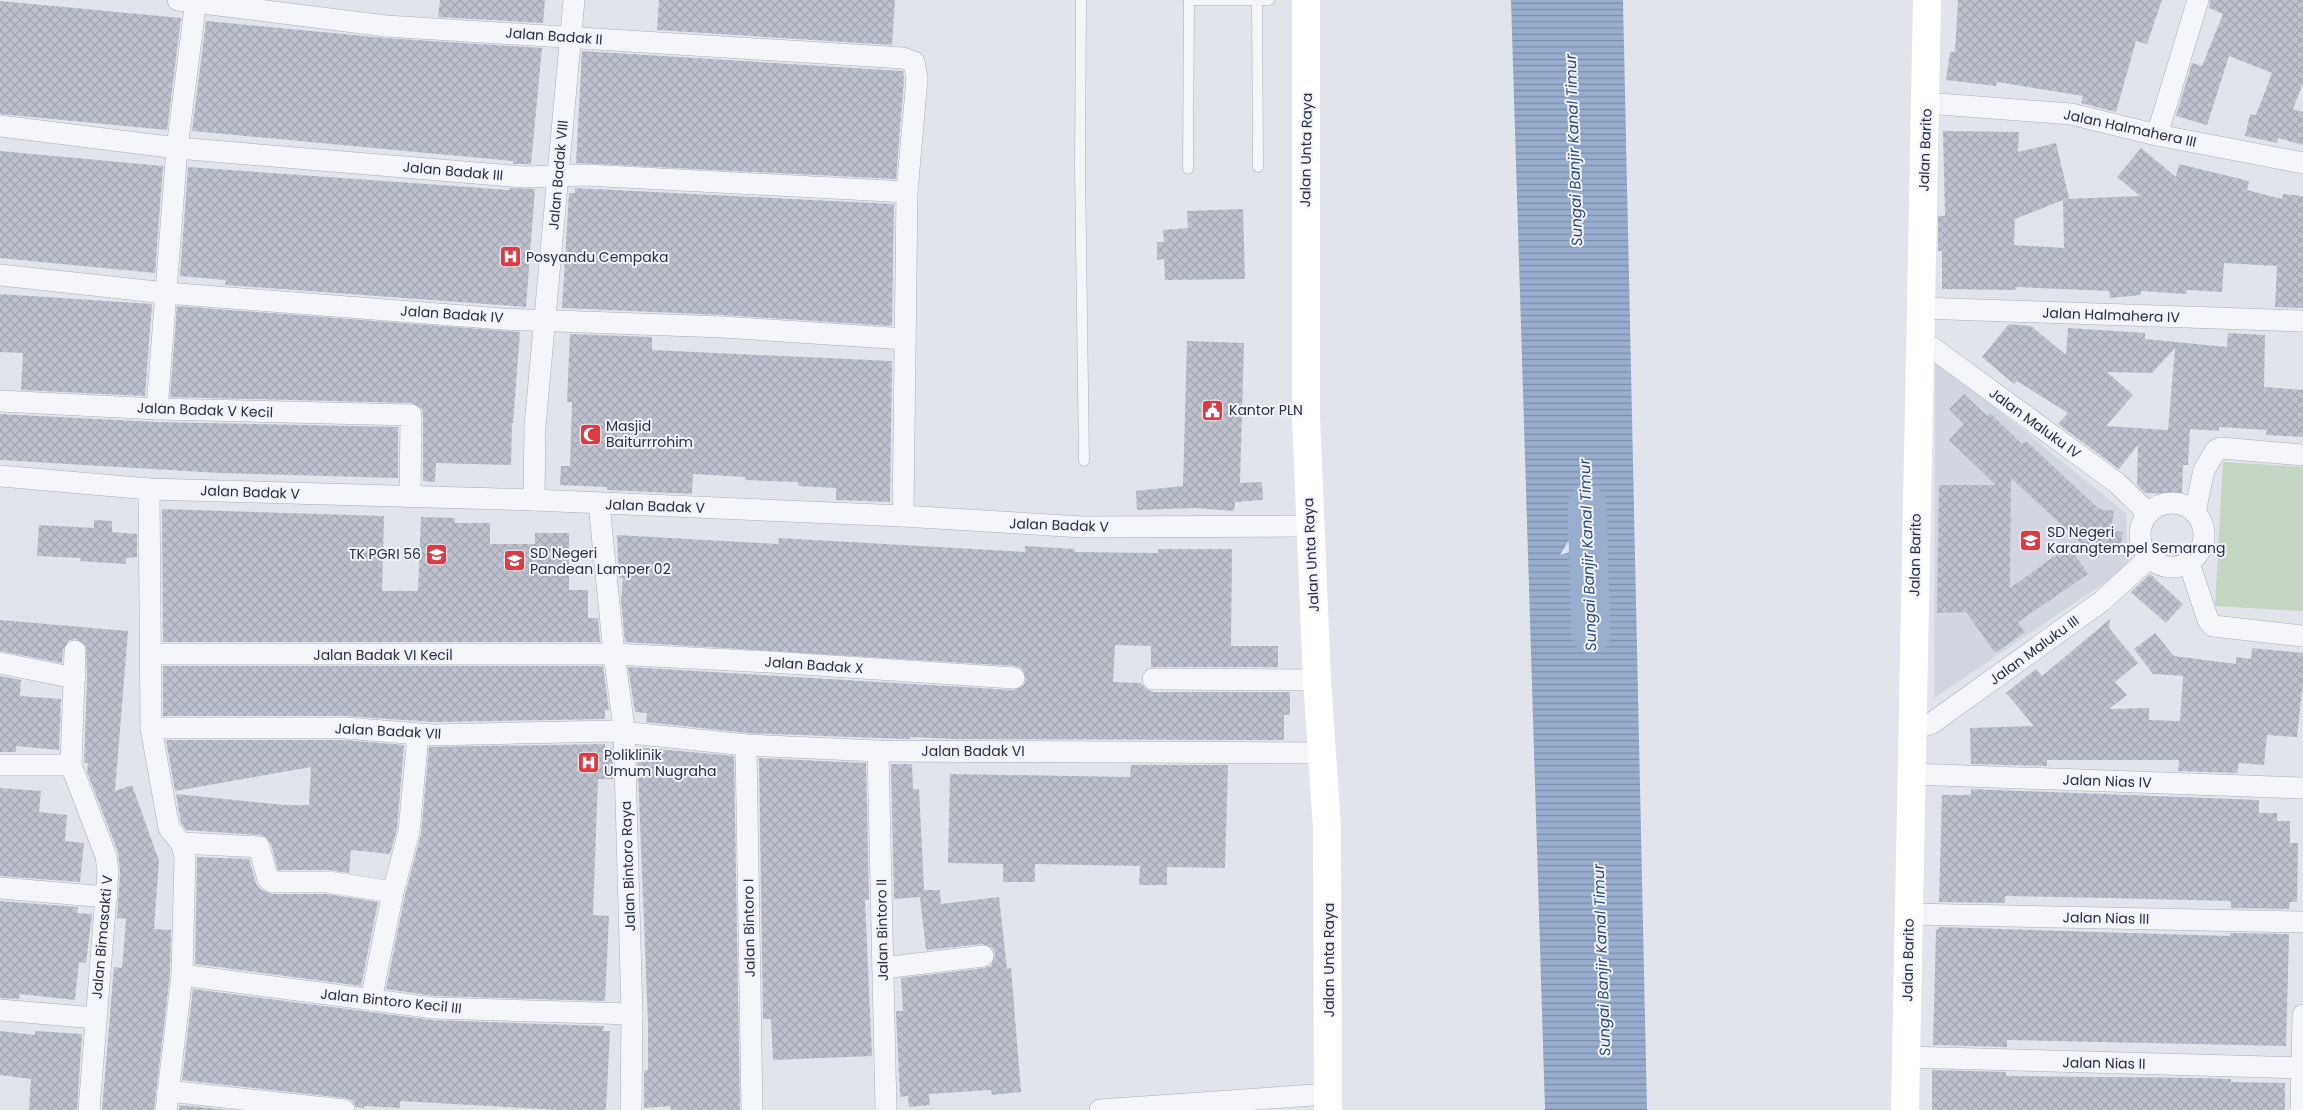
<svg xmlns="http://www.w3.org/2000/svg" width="2303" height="1110" font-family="Poppins,sans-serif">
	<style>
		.built { fill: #d2d6e0 }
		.grass { fill: #c4d5c1 }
		.water { fill: url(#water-rules); fill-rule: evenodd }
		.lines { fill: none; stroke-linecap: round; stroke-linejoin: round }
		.river { stroke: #99adce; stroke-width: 39 }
		.building { fill: url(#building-cross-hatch); fill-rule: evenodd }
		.lane-casing { stroke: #a9aeb9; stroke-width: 11 }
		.street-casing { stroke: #a9aeb9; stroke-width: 22 }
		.lane { stroke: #f4f5f8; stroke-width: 10 }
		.street { stroke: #f4f5f8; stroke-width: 21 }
		.secondary { stroke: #fff; stroke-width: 28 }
		.labels { text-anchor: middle; stroke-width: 4; stroke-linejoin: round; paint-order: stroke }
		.street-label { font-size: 14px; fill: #272f44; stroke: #f1f3f8 }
		.poi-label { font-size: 14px; fill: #272f44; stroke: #f1f3f8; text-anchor: start }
		.water-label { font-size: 15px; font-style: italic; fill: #2e497b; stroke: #f1f3f8 }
	</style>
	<defs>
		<pattern id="water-rules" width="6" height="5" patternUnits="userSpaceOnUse" patternTransform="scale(1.25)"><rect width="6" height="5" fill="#99adce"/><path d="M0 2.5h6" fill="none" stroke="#7d8da9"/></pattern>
		<pattern id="building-cross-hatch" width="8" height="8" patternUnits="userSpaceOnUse" patternTransform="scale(1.25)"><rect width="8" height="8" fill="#bdc2ce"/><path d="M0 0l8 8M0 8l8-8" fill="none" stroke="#a2a7b2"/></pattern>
	</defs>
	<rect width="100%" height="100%" fill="#e1e4eb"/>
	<polygon class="built" points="1935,359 2126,513 2128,567 1934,698"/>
	<polygon class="grass" points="2223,462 2303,467 2303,611 2215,606"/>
	<path class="water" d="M1511 0H1623L1647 1110H1545ZM1578 522 1588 549 1590 606 1586 611 1573 576 1576 565 1570 552 1560 555 1569 540V530Z"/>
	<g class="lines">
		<polyline class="river" points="1587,505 1591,634"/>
	</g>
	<g class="building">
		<polygon points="440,0 545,0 543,23 438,17"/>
		<polygon points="659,0 895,0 892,45 657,30"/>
		<polygon points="1958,0 2162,0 2147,44 2136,41 2116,112 2081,103 2083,96 1997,82 1996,86 1946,80 1950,52 1955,52"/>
		<polygon points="2210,0 2303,0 2303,83 2293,109 2303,112 2303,145 2278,138 2277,143 2245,136 2250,114 2256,115 2272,73 2229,56 2207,125 2176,116 2192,63 2202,66 2223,14 2209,8"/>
		<polygon points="0,1 181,18 167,130 0,114"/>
		<polygon points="206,21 385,38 542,48 531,164 513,164 513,161 192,131"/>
		<polygon points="582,51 903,71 904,79 896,179 576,163"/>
		<path d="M1943 131 2019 132 2018 152 2056 143 2069 198 2066 199 2140 196 2117 177 2141 148 2176 177 2179 164 2249 181 2247 190 2282 199 2283 194 2303 196V308L2275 307 2277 266 2224 263 2222 292 2187 290 2186 294 2141 291V295L2110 298 2109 291 2016 287V290L1942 289V251H1938V216H1945ZM2063 200 2064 248 2014 245 2015 219Z"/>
		<polygon points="0,151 163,166 155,273 0,258"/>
		<polygon points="188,167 510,190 510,188 535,189 526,307 225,285 225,280 180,276"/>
		<polygon points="575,188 894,204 892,326 723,315 562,308 569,193 575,193"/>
		<polygon points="1243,209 1245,279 1165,280 1164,259 1157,260 1157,242 1164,242 1163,230 1188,228 1187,211"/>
		<polygon points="0,294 152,304 145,396 21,390 23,353 0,352"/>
		<polygon points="177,306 520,332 513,423 512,423 511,465 436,463 435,482 423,481 423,415 422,409 412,403 170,397"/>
		<path d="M2009 324 2031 326 2066 355 2068 328 2145 333V339L2227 347 2228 333 2265 335 2264 387 2303 390V437L2266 435 2267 430 2219 427V431L2190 429 2188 465H2183L2182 494 2145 493 2137 485 2138 445 2119 469 2058 424 2068 413 2017 381 2014 384 1982 357ZM2175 348 2168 430 2106 426 2133 395 2107 372 2152 373Z"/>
		<polygon points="570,334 652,337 652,350 892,361 890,502 836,500 836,488 798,486 798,482 745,480 745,477 693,474 692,494 607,490 607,487 560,485 561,466 570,466 572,402 567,402"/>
		<polygon points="1187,341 1244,343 1240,483 1262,482 1263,500 1235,502 1234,511 1196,508 1137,510 1136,491 1183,486"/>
		<polygon points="1964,394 1987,416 1990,413 2022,444 2026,441 2099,509 2114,511 2111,530 2123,532 2120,551 2084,546 2011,478 2010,588 2069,546 2088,574 2018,622 2025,632 1995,653 1966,612 1937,613 1939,485 1996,485 1949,440 1964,424 1949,409"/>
		<polygon points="0,414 157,422 398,427 398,478 220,473 0,460"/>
		<polygon points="162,509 384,516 382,591 418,591 421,517 455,518 455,523 490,523 490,544 535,544 535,533 569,533 569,590 588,590 588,618 598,618 600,642 163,642"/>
		<polygon points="94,520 112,521 112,532 137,534 137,557 126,558 126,564 80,561 81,558 37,556 39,525 94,528"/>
		<polygon points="617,535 778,544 779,538 1025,552 1025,546 1075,549 1075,552 1158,553 1158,549 1232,549 1231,646 1278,646 1278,667 1151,667 1151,646 1115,645 1113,682 1141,683 1146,689 1153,692 1290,692 1290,715 1284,715 1284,740 956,739 910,737 910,739 878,738 747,733 646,722 647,713 635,712 628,667 1013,690 1024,685 1026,678 1021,668 1015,666 625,642 621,601 623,578 619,578"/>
		<polygon points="2150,574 2183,604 2166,623 2131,592"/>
		<polygon points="2110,619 2109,628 2138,663 2115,682 2127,695 2109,709 2149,708 2149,720 2180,721 2183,676 2153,674 2134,649 2155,633 2174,656 2236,664 2236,657 2251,659 2252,648 2303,653 2303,684 2297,737 2267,735 2264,765 2239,763 2237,773 2178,771 2179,760 2047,760 2047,766 1971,764 1970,728 2034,726 2006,693 2036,669 2042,676"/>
		<polygon points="0,620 128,631 115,791 132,785 159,861 154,929 171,930 170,974 154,1110 102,1110 114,967 122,968 126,919 117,918 120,872 118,852 87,772 88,763 84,763 87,680 86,646 76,639 69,640 63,650 62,663 0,651"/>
		<polygon points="163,666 603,666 609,710 605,710 605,719 433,722 345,716 163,716"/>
		<polygon points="0,676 21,680 20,696 61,699 59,750 16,746 16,752 0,752"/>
		<polygon points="166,740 344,740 404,745 397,829 390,854 351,850 349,873 328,870 278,870 271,844 266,837 260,835 186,830 181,823 176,794 284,805 309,805 311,767 175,791"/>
		<polygon points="605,744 605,748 612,748 613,779 598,779 593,915 609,916 605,1001 435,996 386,989 405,895 421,834 429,747"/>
		<polygon points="637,747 734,756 740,1110 671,1110 670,1106 644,1108 644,1071 648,1070 648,1023"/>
		<polygon points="759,758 866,763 869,900 865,900 872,1056 773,1060 771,1019 763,1019"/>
		<polygon points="891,764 912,764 913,789 919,789 924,890 940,890 941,904 999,897 1007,969 1011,968 1021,1092 992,1095 991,1090 929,1094 930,1105 909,1107 908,1096 900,1097 896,1011 903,1011 901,978 984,968 991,966 995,955 993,948 982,944 926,950 920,897 894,899"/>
		<polygon points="1131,765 1228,765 1225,868 1167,867 1167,885 1139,885 1140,866 1035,864 1035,882 1003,882 1003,864 948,863 950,774 1130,777"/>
		<polygon points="0,788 41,791 39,812 67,815 65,841 84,843 80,882 0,876"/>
		<polygon points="1971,789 2259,800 2259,813 2277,813 2277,821 2290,821 2290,843 2298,843 2297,902 2290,902 2289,909 2231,908 2231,901 2107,898 2005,896 2005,903 1939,902 1942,795 1971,795"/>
		<polygon points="197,857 249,859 256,883 260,889 271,894 327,894 378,902 361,986 195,964"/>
		<polygon points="0,901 78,907 77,913 92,914 86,963 79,962 75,1000 20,994 19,999 0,998"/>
		<polygon points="1939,927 2230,936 2230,933 2289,934 2286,1046 2007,1040 2007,1047 1933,1045 1936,929 1939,929"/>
		<polygon points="193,989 432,1020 604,1026 603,1031 610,1031 606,1110 559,1110 400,1101 400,1108 364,1106 364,1108 356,1107 352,1100 345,1098 182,1080"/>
		<polygon points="0,1031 35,1035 35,1031 82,1034 77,1110 29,1110 31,1079 0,1075"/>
		<polygon points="1932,1070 2006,1072 2006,1076 2200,1078 2231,1079 2231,1082 2285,1083 2285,1110 1932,1110"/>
		<polygon points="179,1105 228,1110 179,1110"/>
	</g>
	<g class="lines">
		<defs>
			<g id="lane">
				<polyline points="1081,0 1080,168 1084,461"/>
				<polyline points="1189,0 1269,0"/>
				<polyline points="1257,0 1258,167"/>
				<polyline points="1188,169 1189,0"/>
			</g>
			<g id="street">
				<polyline points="178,0 386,26 903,58 914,62 917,78 907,192 903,516"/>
				<polyline points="1926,103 2071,114 2157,135 2303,163"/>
				<polyline points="0,126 177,148 523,177 586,175 907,192"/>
				<polyline points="2157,135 2198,0"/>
				<polyline points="0,275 166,293 503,319 722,327 905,339"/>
				<polyline points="1920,308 2303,321"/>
				<polyline points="1919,338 2117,483 2148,513"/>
				<polyline points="0,401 157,409 411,415 410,497"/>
				<polyline points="157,409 177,148 196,0"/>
				<polyline points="0,476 149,489 534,500 903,516 1083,527 1310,526"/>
				<polyline points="149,489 151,728 169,828 181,843 185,856 182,975 166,1110"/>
				<polyline points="534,500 535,426 574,0"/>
				<circle cx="2172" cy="535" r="32"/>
				<polyline points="599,504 614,654 624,728 632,1014 631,1110"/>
				<polyline points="2195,512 2204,470 2216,450 2221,448 2303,455"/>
				<polyline points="2189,563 2208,620 2213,626 2303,636"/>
				<polyline points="75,651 71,765 106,856 108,871 89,1110"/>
				<polyline points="151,654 614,654 771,662 1014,678"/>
				<polyline points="0,663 75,678"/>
				<polyline points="1153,679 1317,680"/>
				<polyline points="151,728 345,728 433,735 612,731 746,745 878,751 1323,753"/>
				<polyline points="1912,730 1932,723 2102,601 2149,558"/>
				<polyline points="746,745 752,1110"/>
				<polyline points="878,751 886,1110"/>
				<polyline points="0,765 71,765"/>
				<polyline points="1911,774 2303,788"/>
				<polyline points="181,843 259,847 268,879 272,882 328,882 393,892"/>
				<polyline points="0,888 107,897"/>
				<polyline points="1909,914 2303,922"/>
				<polyline points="883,968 983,956"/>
				<polyline points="182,975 434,1008 632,1014"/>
				<polyline points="371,1000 393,892 409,831 418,735"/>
				<polyline points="0,1010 96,1018"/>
				<polyline points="1905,1057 2303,1068"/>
				<polyline points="168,1091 344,1110"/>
				<polyline points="1100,1110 1328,1094"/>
				<polyline points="2301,1110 2303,1015"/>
			</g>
		</defs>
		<use href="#lane" class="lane-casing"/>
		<use href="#street" class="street-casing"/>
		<use href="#lane" class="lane"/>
		<use href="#street" class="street"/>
		<g class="secondary">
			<polyline points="1306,0 1306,416 1317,680 1327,828 1328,1110"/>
			<polyline points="1905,1110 1927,0"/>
		</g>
	</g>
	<defs>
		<symbol id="hospital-square" viewBox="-11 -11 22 22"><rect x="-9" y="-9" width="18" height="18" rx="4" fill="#da3c45" stroke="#f1f3f8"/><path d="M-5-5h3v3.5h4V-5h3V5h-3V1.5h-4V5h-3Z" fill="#fff"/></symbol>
		<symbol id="civic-square" viewBox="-11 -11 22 22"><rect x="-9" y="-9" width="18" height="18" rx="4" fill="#da3c45" stroke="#f1f3f8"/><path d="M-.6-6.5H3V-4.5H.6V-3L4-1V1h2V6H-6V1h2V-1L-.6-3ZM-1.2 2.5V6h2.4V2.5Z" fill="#fff"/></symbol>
		<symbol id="mosque-square" viewBox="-11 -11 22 22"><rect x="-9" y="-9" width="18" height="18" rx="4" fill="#da3c45" stroke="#f1f3f8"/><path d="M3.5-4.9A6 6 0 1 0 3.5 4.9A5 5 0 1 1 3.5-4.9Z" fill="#fff"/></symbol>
		<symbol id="school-square" viewBox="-11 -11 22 22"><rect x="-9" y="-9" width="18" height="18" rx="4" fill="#da3c45" stroke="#f1f3f8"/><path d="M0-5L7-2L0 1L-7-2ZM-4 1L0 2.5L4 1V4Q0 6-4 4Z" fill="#fff"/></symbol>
	</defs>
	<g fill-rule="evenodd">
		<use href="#hospital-square" x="498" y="244" width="25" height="25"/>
		<use href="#civic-square" x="1200" y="398" width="25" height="25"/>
		<use href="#mosque-square" x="578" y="422" width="25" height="25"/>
		<use href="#school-square" x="2018" y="528" width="25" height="25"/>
		<use href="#school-square" x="424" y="542" width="25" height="25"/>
		<use href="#school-square" x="502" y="548" width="25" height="25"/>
		<use href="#hospital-square" x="576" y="750" width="25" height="25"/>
	</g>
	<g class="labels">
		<g class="street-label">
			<text transform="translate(554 36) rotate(4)" y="5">Jalan Badak II</text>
			<text transform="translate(2130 128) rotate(12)" y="5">Jalan Halmahera III</text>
			<text transform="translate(1306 150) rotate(-89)" y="5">Jalan Unta Raya</text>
			<text transform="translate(1925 150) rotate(-88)" y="5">Jalan Barito</text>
			<text transform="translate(453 171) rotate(5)" y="5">Jalan Badak III</text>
			<text transform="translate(558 175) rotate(-85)" y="5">Jalan Badak VIII</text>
			<text transform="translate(452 314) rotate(4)" y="5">Jalan Badak IV</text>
			<text transform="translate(2111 315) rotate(2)" y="5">Jalan Halmahera IV</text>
			<text transform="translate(205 410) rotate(2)" y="5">Jalan Badak V Kecil</text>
			<text transform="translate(2035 423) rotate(36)" y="5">Jalan Maluku IV</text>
			<text transform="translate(250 492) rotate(2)" y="5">Jalan Badak V</text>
			<text transform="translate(655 506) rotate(2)" y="5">Jalan Badak V</text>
			<text transform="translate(1059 525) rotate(2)" y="5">Jalan Badak V</text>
			<text transform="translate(1311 555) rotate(-93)" y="5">Jalan Unta Raya</text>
			<text transform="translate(1915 555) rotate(-89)" y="5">Jalan Barito</text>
			<text transform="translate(2034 650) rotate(-36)" y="5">Jalan Maluku III</text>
			<text x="383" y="660">Jalan Badak VI Kecil</text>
			<text transform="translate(814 665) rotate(4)" y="5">Jalan Badak X</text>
			<text transform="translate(388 731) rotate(3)" y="5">Jalan Badak VII</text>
			<text x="973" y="756">Jalan Badak VI</text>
			<text transform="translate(2107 781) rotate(2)" y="5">Jalan Nias IV</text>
			<text transform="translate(628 866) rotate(-92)" y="5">Jalan Bintoro Raya</text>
			<text transform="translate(2106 918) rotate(1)" y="5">Jalan Nias III</text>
			<text transform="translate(749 928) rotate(-91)" y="5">Jalan Bintoro I</text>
			<text transform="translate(882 930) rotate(-91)" y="5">Jalan Bintoro II</text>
			<text transform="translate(102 937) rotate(-85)" y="5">Jalan Bimasakti V</text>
			<text transform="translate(1329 960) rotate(-90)" y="5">Jalan Unta Raya</text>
			<text transform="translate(1908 960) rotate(-89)" y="5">Jalan Barito</text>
			<text transform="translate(391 1001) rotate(6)" y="5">Jalan Bintoro Kecil III</text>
			<text transform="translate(2104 1063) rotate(1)" y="5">Jalan Nias II</text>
		</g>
		<g class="poi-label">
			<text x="526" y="262">Posyandu Cempaka</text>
			<text x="1229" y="415">Kantor PLN</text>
			<text x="606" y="431">Masjid<tspan x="606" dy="16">Baiturrrohim</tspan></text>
			<text x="2047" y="537">SD Negeri<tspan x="2047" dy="16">Karangtempel Semarang</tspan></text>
			<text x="530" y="558">SD Negeri<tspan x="530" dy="16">Pandean Lamper 02</tspan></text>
			<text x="421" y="559" text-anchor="end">TK PGRI 56</text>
			<text x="604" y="760">Poliklinik<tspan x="604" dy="16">Umum Nugraha</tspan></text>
		</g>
		<g class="water-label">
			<text transform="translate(1574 150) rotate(-92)" y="5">Sungai Banjir Kanal Timur</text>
			<text transform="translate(1588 555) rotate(-92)" y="5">Sungai Banjir Kanal Timur</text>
			<text transform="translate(1602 960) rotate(-92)" y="5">Sungai Banjir Kanal Timur</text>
		</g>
	</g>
</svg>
